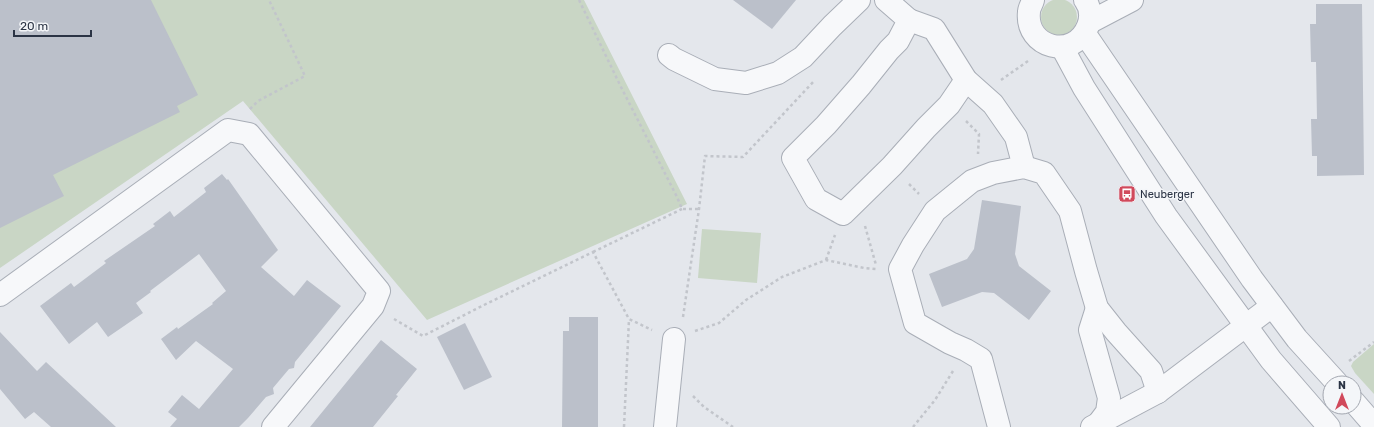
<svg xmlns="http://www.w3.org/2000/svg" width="1374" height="427" font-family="Rubik,sans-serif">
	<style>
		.green { fill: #c9d6c5 }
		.building { fill: #bbc0ca }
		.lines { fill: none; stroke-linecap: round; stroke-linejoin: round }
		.minor-casing { stroke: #a9aeb7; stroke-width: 24 }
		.path { stroke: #c2c5cb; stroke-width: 2.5; stroke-dasharray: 3 3; stroke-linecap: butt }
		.minor { stroke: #f7f8fa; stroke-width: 22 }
		.labels { text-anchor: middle; stroke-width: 3; stroke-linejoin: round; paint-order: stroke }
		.poi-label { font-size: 11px; fill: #2b3445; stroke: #f4f6f9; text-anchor: start }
	</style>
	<rect width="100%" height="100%" fill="#e4e7ec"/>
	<g class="green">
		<circle cx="1059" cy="17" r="18"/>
		<polygon points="0,0 584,0 687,204 427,320 243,101 0,268"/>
		<polygon points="702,229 761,233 757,283 698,278"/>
		<polygon points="1374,344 1374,394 1355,373 1351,366 1353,362"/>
	</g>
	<g class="building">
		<polygon points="0,0 151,0 198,95 177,106 180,112 53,175 64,196 0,228"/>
		<polygon points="733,0 796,0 772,29"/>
		<polygon points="1316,4 1362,4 1364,175 1317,176 1317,156 1312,156 1311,119 1317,119 1316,62 1311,62 1310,24 1316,24"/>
		<polygon points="222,174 227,180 228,179 278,250 261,267 294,296 307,280 341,306 295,362 294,368 289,369 273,388 274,394 266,397 248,418 239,427 170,427 177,419 168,412 182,395 199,409 233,369 196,341 176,360 161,339 177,327 178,329 213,304 212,303 226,291 199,254 150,291 151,292 136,303 143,313 108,337 97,322 69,344 40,306 71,283 74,287 106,263 104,261 155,226 153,224 170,211 174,217 206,192 204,188"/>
		<polygon points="982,200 1021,206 1015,254 1019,266 1051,291 1029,320 994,293 982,292 942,307 929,274 967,259 974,249"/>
		<polygon points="569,317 598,317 598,427 562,427 563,331 569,331"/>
		<polygon points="465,323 492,377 464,390 437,337"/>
		<polygon points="0,332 37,371 46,362 116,427 51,427 34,412 25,419 0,389"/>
		<polygon points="381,340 417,369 396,395 398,396 373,427 310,427"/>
	</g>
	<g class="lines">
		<defs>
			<g id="minor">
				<polyline points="886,0 909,20 898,41 889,50 861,85 826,125 793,158 816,199 843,214 892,166 926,128 949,105 966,80"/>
				<path d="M1033 0C1032 4 1029 8 1029 12 1025 48 1074 61 1088 26 1091 18 1091 8 1085 0"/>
				<polyline points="909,20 934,29 966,80 993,104 1016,137 1024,167"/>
				<polyline points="1090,22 1132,0"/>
				<polyline points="1085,34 1252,279 1297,339 1337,383"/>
				<polyline points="1062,47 1084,88 1166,216 1271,360 1329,427"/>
				<polyline points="669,55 674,59 715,79 746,83 778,73 803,57 832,26 859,0"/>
				<polyline points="0,295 228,130 249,134 379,291 373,306 273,427"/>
				<polyline points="1097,308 1090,330 1109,398 1107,412 1098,424"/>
				<polyline points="1354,402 1374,425"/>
				<polyline points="665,427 674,339"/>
				<polyline points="999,427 981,359 966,350 950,343 915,323 900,269 913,245 935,211 972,181 993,173 1024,167 1044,173 1070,211 1086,271 1097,308 1116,332 1151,371 1158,392"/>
				<polyline points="1092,427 1158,392 1272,306"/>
			</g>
		</defs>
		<use href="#minor" class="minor-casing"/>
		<g class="path">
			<polyline points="579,0 620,85 677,197 682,209 699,209"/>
			<polyline points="1001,80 1028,61"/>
			<polyline points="250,109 258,101 305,76 269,0"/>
			<polyline points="966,121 979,134 978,154"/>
			<polyline points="909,184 919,194"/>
			<polyline points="865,226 876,265"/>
			<polyline points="593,252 682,209"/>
			<polyline points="826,260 835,235"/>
			<polyline points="683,317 699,209 705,156 743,157 815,80"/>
			<polyline points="394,319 423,336 484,305 593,252 629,319 652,330"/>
			<polyline points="695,331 719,323 746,300 782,277 826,260 864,268 876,269"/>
			<polyline points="1349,361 1374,342"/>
			<polyline points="693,396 704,407 733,427"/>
			<polyline points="624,427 629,319"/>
			<polyline points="913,427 935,400 953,371"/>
		</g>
		<use href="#minor" class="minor"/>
	</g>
	<defs>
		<symbol id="bus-square" viewBox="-11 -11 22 22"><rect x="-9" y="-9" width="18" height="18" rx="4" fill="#d1495b" stroke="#f4f6f9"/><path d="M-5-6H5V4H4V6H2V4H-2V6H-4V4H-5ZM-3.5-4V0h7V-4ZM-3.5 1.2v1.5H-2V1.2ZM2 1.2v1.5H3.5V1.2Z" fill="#fff"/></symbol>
	</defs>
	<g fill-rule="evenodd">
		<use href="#bus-square" x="1117" y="184" width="20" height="20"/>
	</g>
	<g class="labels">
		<g class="poi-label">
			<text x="1140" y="198">Neuberger</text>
		</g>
	</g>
	<g transform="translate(1342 395)"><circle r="19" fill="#f4f6f9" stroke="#a4a8b1"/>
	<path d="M0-3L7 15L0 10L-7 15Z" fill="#d1495b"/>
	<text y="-6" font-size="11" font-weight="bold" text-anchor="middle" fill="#2b3445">N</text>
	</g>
	<path d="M14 30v6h77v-6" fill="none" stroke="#2b3445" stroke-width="2"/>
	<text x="20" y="30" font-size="12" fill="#2b3445" stroke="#f4f6f9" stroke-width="3" paint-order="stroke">20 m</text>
</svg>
